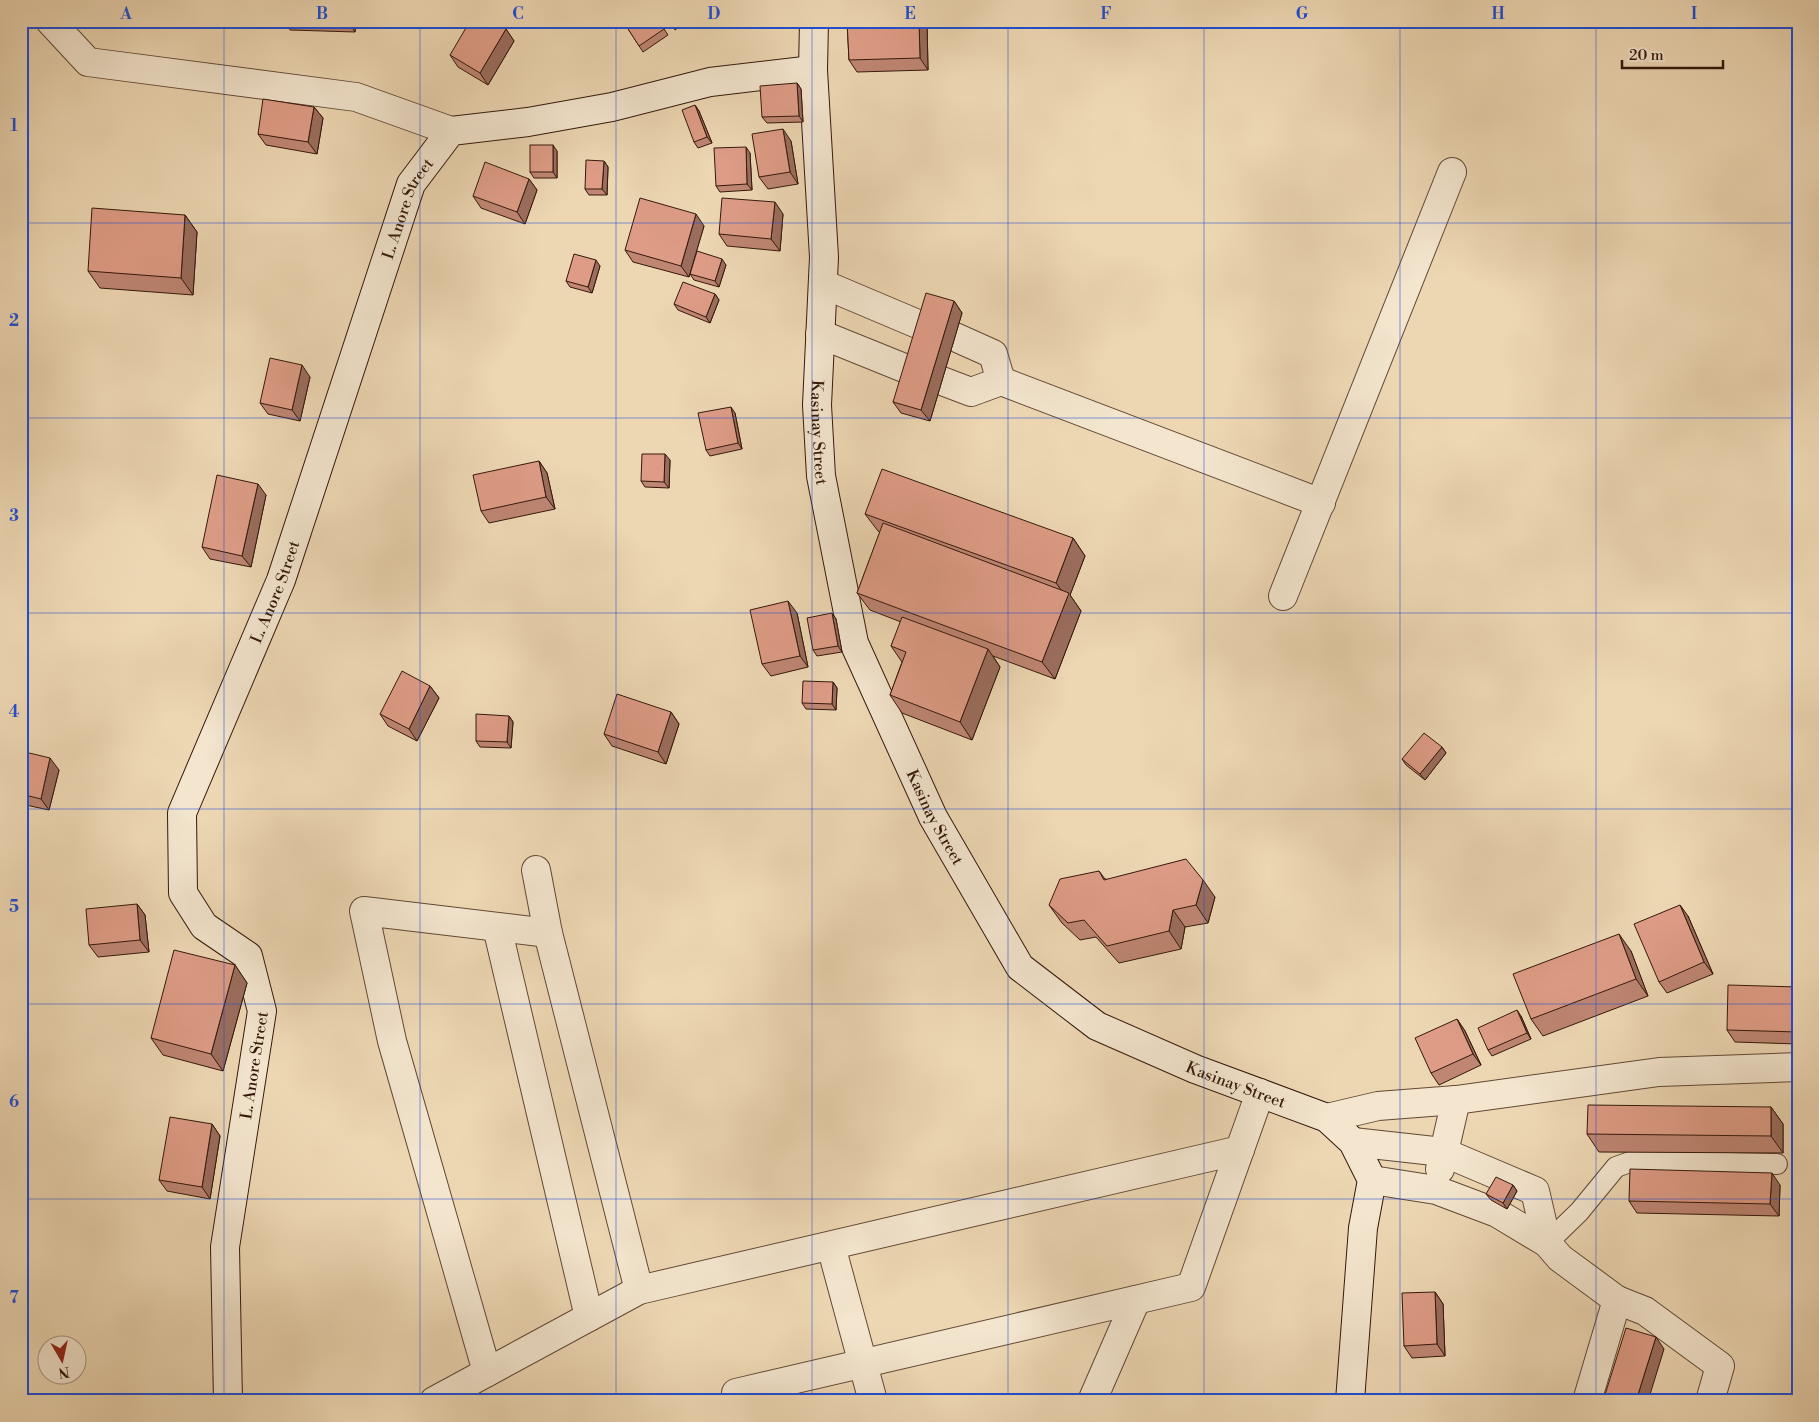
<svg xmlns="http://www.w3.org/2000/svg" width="1819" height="1422" font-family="'Libre Bodoni',serif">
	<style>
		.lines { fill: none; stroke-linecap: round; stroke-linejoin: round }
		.lane-casing { stroke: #624835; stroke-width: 22 }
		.street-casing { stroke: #624835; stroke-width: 30 }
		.secondary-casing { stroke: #34180b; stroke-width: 30 }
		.lane { stroke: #f3e5ce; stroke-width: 20 }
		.street { stroke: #f3e5ce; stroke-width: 28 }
		.secondary { stroke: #f3e5ce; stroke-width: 28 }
		.wall { fill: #bf8673; stroke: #34180b }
		.shaded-wall { fill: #9b6d5e; stroke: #34180b }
		.building { fill: #de9c86; stroke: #34180b }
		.grid { fill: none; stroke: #1d4ed8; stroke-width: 1; stroke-opacity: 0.55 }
		.labels { text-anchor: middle; stroke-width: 4; stroke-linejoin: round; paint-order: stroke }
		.street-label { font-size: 16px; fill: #34180b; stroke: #f3e5ce }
		.neatline { fill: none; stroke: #1d4ed8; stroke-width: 2 }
		.grid-label { font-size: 16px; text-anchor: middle; font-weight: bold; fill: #1d4ed8 }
	</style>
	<rect width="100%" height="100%" fill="#edd7b3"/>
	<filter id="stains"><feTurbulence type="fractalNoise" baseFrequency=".004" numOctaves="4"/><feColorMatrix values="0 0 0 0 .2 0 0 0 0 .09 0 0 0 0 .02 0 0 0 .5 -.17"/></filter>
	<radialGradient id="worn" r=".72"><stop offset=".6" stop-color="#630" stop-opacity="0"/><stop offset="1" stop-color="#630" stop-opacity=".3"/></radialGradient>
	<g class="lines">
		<defs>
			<polyline id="lane" points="1547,1243 1579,1212 1616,1167 1633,1161 1777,1164"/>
			<g id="street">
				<polyline points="50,21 88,62 356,97 451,131"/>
				<polyline points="823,284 927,328"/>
				<polyline points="820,334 914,372"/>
				<polyline points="955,337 993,354 1001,381"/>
				<polyline points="942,381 971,392 1001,381 1321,503"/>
				<polyline points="1283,596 1452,172"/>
				<polyline points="536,870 548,933 639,1290"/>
				<polyline points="497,927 589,1317"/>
				<polyline points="1327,1118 1378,1106 1456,1100 1659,1072 1798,1067"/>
				<polyline points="1353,1142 1443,1152 1535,1191 1547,1243"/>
				<polyline points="1440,1169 1456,1100"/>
				<polyline points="1372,1180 1436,1190 1497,1213 1547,1243 1560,1258 1617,1300 1645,1311 1720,1366 1710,1401"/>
				<polyline points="831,1246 873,1401"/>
				<polyline points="487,1372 392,1041 364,911 548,933"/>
				<polyline points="736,1393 1191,1287 1260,1093"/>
				<polyline points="434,1401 639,1290 1240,1150"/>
				<polyline points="1092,1401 1136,1300"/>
				<polyline points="1587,1401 1617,1300"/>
			</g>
			<g id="secondary">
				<path id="s1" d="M814 21 813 70 824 257 817 405 821 476 854 643 933 817 1020 967 1097 1026 1195 1069 1327 1118 1353 1142 1372 1180 1363 1228 1350 1401"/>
				<path id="s2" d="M228 1401 225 1247 262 1011 248 956 204 926 183 893 182 813 281 580 411 184 451 131 528 122 612 107 710 82 813 70"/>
			</g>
		</defs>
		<use href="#lane" class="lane-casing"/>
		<use href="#street" class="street-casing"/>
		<use href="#secondary" class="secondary-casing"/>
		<use href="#lane" class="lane"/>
		<use href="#street" class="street"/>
		<use href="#secondary" class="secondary"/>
	</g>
	<g class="wall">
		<polygon points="284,21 356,21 355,32 290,30"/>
		<polygon points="623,21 659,21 668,35 643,52"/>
		<polygon points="669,21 688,21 675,30"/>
		<polygon points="847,21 927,21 928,70 857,72 849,60"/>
		<polygon points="506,29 514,41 488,85 458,67 450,55"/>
		<polygon points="797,83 801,89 803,122 767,123 762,117"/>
		<polygon points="695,105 699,111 712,143 698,148 694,142"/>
		<polygon points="314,107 323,118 317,154 266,145 258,134"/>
		<polygon points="791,141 798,184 768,189 759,177"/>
		<polygon points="557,151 557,178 534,178 530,172"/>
		<polygon points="750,153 752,190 720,192 716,186"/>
		<polygon points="604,161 608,167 607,195 589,195 585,189"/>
		<polygon points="529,179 537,190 525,224 481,208 473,196"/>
		<polygon points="783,214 780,251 727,246 719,234"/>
		<polygon points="185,215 197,232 193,295 100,288 88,271"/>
		<polygon points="704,226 696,252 726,265 719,287 694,280 690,274 689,277 633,262 625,250"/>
		<polygon points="600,266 592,293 570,287 566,281"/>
		<polygon points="715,294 719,300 710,323 678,310 674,304"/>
		<polygon points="954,301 962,313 930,421 901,413 893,402"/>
		<polygon points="310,377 300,421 268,414 260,403"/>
		<polygon points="735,413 742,449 710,456 706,450"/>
		<polygon points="670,460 669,488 645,487 641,481"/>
		<polygon points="539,461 547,473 555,509 489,523 481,511"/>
		<polygon points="266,495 251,567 210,559 202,547"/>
		<polygon points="865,514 1073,538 1085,556 1070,595 1081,611 1055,679 993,656 1000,667 972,740 902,713 890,695 902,662 891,646 901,622 870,610 857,593 880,532 878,531"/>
		<polygon points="797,613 808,667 771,676 762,664"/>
		<polygon points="832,613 836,619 842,652 817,656 813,650"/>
		<polygon points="833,682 837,688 836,710 806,709 802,703"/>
		<polygon points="430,686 439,698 417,741 388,726 380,714"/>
		<polygon points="671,712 679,724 666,764 612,746 604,734"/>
		<polygon points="509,716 513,722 511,748 480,747 476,741"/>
		<polygon points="1442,747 1446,753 1425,780 1406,765 1402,759"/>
		<polygon points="21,751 59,770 49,810 21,804"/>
		<polygon points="1099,871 1105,879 1215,897 1208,923 1185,927 1181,949 1119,963 1096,937 1080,940 1062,923 1049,905"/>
		<polygon points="137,904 145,915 149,952 98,957 89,945"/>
		<polygon points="1688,916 1713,974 1667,993 1659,982"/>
		<polygon points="1631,951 1648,996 1543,1036 1531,1019"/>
		<polygon points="235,965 247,983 223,1071 163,1055 151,1038"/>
		<polygon points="1798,987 1798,1044 1735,1042 1727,1030"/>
		<polygon points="1521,1016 1531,1039 1492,1056 1488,1050"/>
		<polygon points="1457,1019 1465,1031 1481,1065 1439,1085 1431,1073"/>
		<polygon points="1771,1107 1783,1124 1783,1153 1599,1152 1587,1134"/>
		<polygon points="212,1124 220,1136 210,1199 167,1191 159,1180"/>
		<polygon points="1513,1185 1517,1191 1507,1209 1491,1200 1486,1194"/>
		<polygon points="1780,1185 1779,1216 1637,1213 1629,1201"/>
		<polygon points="1435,1292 1443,1304 1445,1356 1412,1358 1404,1346"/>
	</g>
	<g class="shaded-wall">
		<polygon points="348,21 356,21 355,32"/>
		<polygon points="919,21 927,21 928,70 920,58"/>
		<polygon points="506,29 514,41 488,85 480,73"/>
		<polygon points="797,83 801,89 803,122 799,116"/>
		<polygon points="695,105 699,111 712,143 707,137"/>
		<polygon points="314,107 323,118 317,154 308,142"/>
		<polygon points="783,129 791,141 798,184 790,172"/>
		<polygon points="553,145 557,151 557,178 553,172"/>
		<polygon points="746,147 750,153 752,190 747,184"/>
		<polygon points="604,161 608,167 607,195 602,189"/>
		<polygon points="529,179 537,190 525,224 517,212"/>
		<polygon points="775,202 783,214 780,251 771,239"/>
		<polygon points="696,214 704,226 689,277 681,266"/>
		<polygon points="185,215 197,232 193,295 181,278"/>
		<polygon points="722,259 726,265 719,287 715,281"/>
		<polygon points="596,260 600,266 592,293 588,287"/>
		<polygon points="715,294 719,300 710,323 706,317"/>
		<polygon points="954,301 962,313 930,421 921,410"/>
		<polygon points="302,365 310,377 300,421 292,410"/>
		<polygon points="731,407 735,413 742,449 738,443"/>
		<polygon points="665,454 670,460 669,488 664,482"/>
		<polygon points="539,461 547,473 555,509 546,497"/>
		<polygon points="258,484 266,495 251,567 242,556"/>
		<polygon points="1073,538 1085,556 1070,595 1081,611 1055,679 1042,662 1067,598 1056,583"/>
		<polygon points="788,601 797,613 808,667 800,656"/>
		<polygon points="832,613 836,619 842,652 838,646"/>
		<polygon points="988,649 1000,667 972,740 960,722"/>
		<polygon points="833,682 837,688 836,710 832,704"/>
		<polygon points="430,686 439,698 417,741 409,729"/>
		<polygon points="671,712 679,724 666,764 658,752"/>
		<polygon points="509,716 513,722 511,748 507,742"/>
		<polygon points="1442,747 1446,753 1425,780 1420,774"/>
		<polygon points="50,758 59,770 49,810 41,799"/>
		<polygon points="1203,880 1215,897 1208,923 1196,905"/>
		<polygon points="137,904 145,915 149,952 140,940"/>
		<polygon points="1680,905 1688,916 1713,974 1704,962"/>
		<polygon points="1173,910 1185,927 1181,949 1169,931"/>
		<polygon points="1619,934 1631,951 1648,996 1636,979"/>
		<polygon points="235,965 247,983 223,1071 211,1054"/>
		<polygon points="1517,1010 1521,1016 1531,1039 1527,1033"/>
		<polygon points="1457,1019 1465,1031 1481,1065 1473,1054"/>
		<polygon points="1771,1107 1783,1124 1783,1153 1771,1136"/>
		<polygon points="212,1124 220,1136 210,1199 202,1187"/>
		<polygon points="1772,1173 1780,1185 1779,1216 1770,1204"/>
		<polygon points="1513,1185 1517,1191 1507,1209 1503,1203"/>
		<polygon points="1435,1292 1443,1304 1445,1356 1437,1344"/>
		<polygon points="1656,1337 1664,1349 1648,1401 1636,1401"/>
	</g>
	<g class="building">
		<polygon points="470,21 493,21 506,29 480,73 450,55"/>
		<polygon points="623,21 659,21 664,29 639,46"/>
		<polygon points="847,21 919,21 920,58 849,60"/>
		<polygon points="797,83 799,116 762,117 760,86"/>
		<polygon points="263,99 314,107 308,142 258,134"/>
		<polygon points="695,105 707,137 694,142 682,110"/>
		<polygon points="783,129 790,172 759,177 752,134"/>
		<rect x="530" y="145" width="23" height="27"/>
		<polygon points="746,147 747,184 716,186 714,148"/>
		<polygon points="586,160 604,161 602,189 585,189"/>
		<polygon points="485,162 529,179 517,212 473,196"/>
		<polygon points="640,198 696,214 681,266 625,250"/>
		<polygon points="722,198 775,202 771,239 719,234"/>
		<polygon points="92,208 185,215 181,278 88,271"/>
		<polygon points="697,251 722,259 715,281 690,274"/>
		<polygon points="574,254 596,260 588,287 566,281"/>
		<polygon points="683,282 715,294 706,317 674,304"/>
		<polygon points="926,293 954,301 921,410 893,402"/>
		<polygon points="270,358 302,365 292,410 260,403"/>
		<polygon points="731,407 738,443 706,450 698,413"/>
		<polygon points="642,454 665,454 664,482 641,481"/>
		<polygon points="539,461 546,497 481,511 473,475"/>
		<polygon points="882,469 1073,538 1056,583 865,514"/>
		<polygon points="217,475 258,484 242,556 202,547"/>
		<polygon points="883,523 1069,593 1042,662 857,593"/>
		<polygon points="788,601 800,656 762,664 750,610"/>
		<polygon points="832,613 838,646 813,650 807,618"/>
		<polygon points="902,617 988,649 960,722 890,695 906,652 891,646"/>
		<polygon points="402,671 430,686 409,729 380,714"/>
		<polygon points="803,681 833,682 832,704 802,703"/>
		<polygon points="617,694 671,712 658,752 604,734"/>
		<polygon points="476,714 509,716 507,742 476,741"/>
		<polygon points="1424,733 1442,747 1420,774 1402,759"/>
		<polygon points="21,751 50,758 41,799 21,794"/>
		<polygon points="1186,859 1203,880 1196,905 1173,910 1169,931 1107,946 1084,920 1068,923 1049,905 1060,879 1099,871 1104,880"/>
		<polygon points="137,904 140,940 89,945 86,909"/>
		<polygon points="1680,905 1704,962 1659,982 1634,924"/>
		<polygon points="1619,934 1636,979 1531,1019 1513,974"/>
		<polygon points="174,950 235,965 211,1054 151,1038"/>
		<polygon points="1728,985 1798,987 1798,1032 1727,1030"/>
		<polygon points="1517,1010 1527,1033 1488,1050 1478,1028"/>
		<polygon points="1457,1019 1473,1054 1431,1073 1415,1038"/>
		<polygon points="1588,1105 1771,1107 1771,1136 1587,1134"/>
		<polygon points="170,1117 212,1124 202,1187 159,1180"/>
		<polygon points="1630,1169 1772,1173 1770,1204 1629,1201"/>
		<polygon points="1496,1177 1513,1185 1503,1203 1486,1194"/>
		<polygon points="1435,1292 1437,1344 1404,1346 1402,1293"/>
		<polygon points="1626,1328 1656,1337 1636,1401 1603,1401"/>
	</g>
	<path class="grid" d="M224 21V1401M420 21V1401M616 21V1401M812 21V1401M1008 21V1401M1204 21V1401M1400 21V1401M1596 21V1401M21 223H1798M21 418H1798M21 613H1798M21 809H1798M21 1004H1798M21 1199H1798"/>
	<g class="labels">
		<g class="street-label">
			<text dy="6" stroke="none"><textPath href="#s2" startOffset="1268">L. Anore Street</textPath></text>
			<text dy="6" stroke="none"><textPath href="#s1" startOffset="412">Kasinay Street</textPath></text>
			<text dy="6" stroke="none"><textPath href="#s2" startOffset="862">L. Anore Street</textPath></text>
			<text dy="6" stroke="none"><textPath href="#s1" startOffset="818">Kasinay Street</textPath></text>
			<text dy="6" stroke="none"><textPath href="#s2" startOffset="338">L. Anore Street</textPath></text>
			<text dy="6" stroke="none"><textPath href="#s1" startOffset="1238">Kasinay Street</textPath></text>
		</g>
	</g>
	<rect width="1819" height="1422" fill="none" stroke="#edd7b3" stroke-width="55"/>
	<g transform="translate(62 1360) rotate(171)"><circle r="24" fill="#f3e5ce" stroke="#a79380"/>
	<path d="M0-4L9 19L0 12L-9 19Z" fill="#8f2418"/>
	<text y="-8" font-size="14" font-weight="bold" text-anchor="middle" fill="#34180b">N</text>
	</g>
	<path d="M1622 60v8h101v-8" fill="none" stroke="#34180b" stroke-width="2.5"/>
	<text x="1629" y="60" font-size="15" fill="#34180b" stroke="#f3e5ce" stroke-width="4" paint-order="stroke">20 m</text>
	<rect x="28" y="28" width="1764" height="1366" class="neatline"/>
	<g class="grid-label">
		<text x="126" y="19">A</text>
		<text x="322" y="19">B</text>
		<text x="518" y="19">C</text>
		<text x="714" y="19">D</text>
		<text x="910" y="19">E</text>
		<text x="1106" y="19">F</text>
		<text x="1302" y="19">G</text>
		<text x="1498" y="19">H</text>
		<text x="1694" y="19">I</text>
		<text x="14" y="131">1</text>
		<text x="14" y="326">2</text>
		<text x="14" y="521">3</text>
		<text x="14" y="717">4</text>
		<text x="14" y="912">5</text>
		<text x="14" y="1107">6</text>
		<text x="14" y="1303">7</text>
	</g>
	<rect width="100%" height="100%" filter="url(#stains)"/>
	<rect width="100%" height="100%" fill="url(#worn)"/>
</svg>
